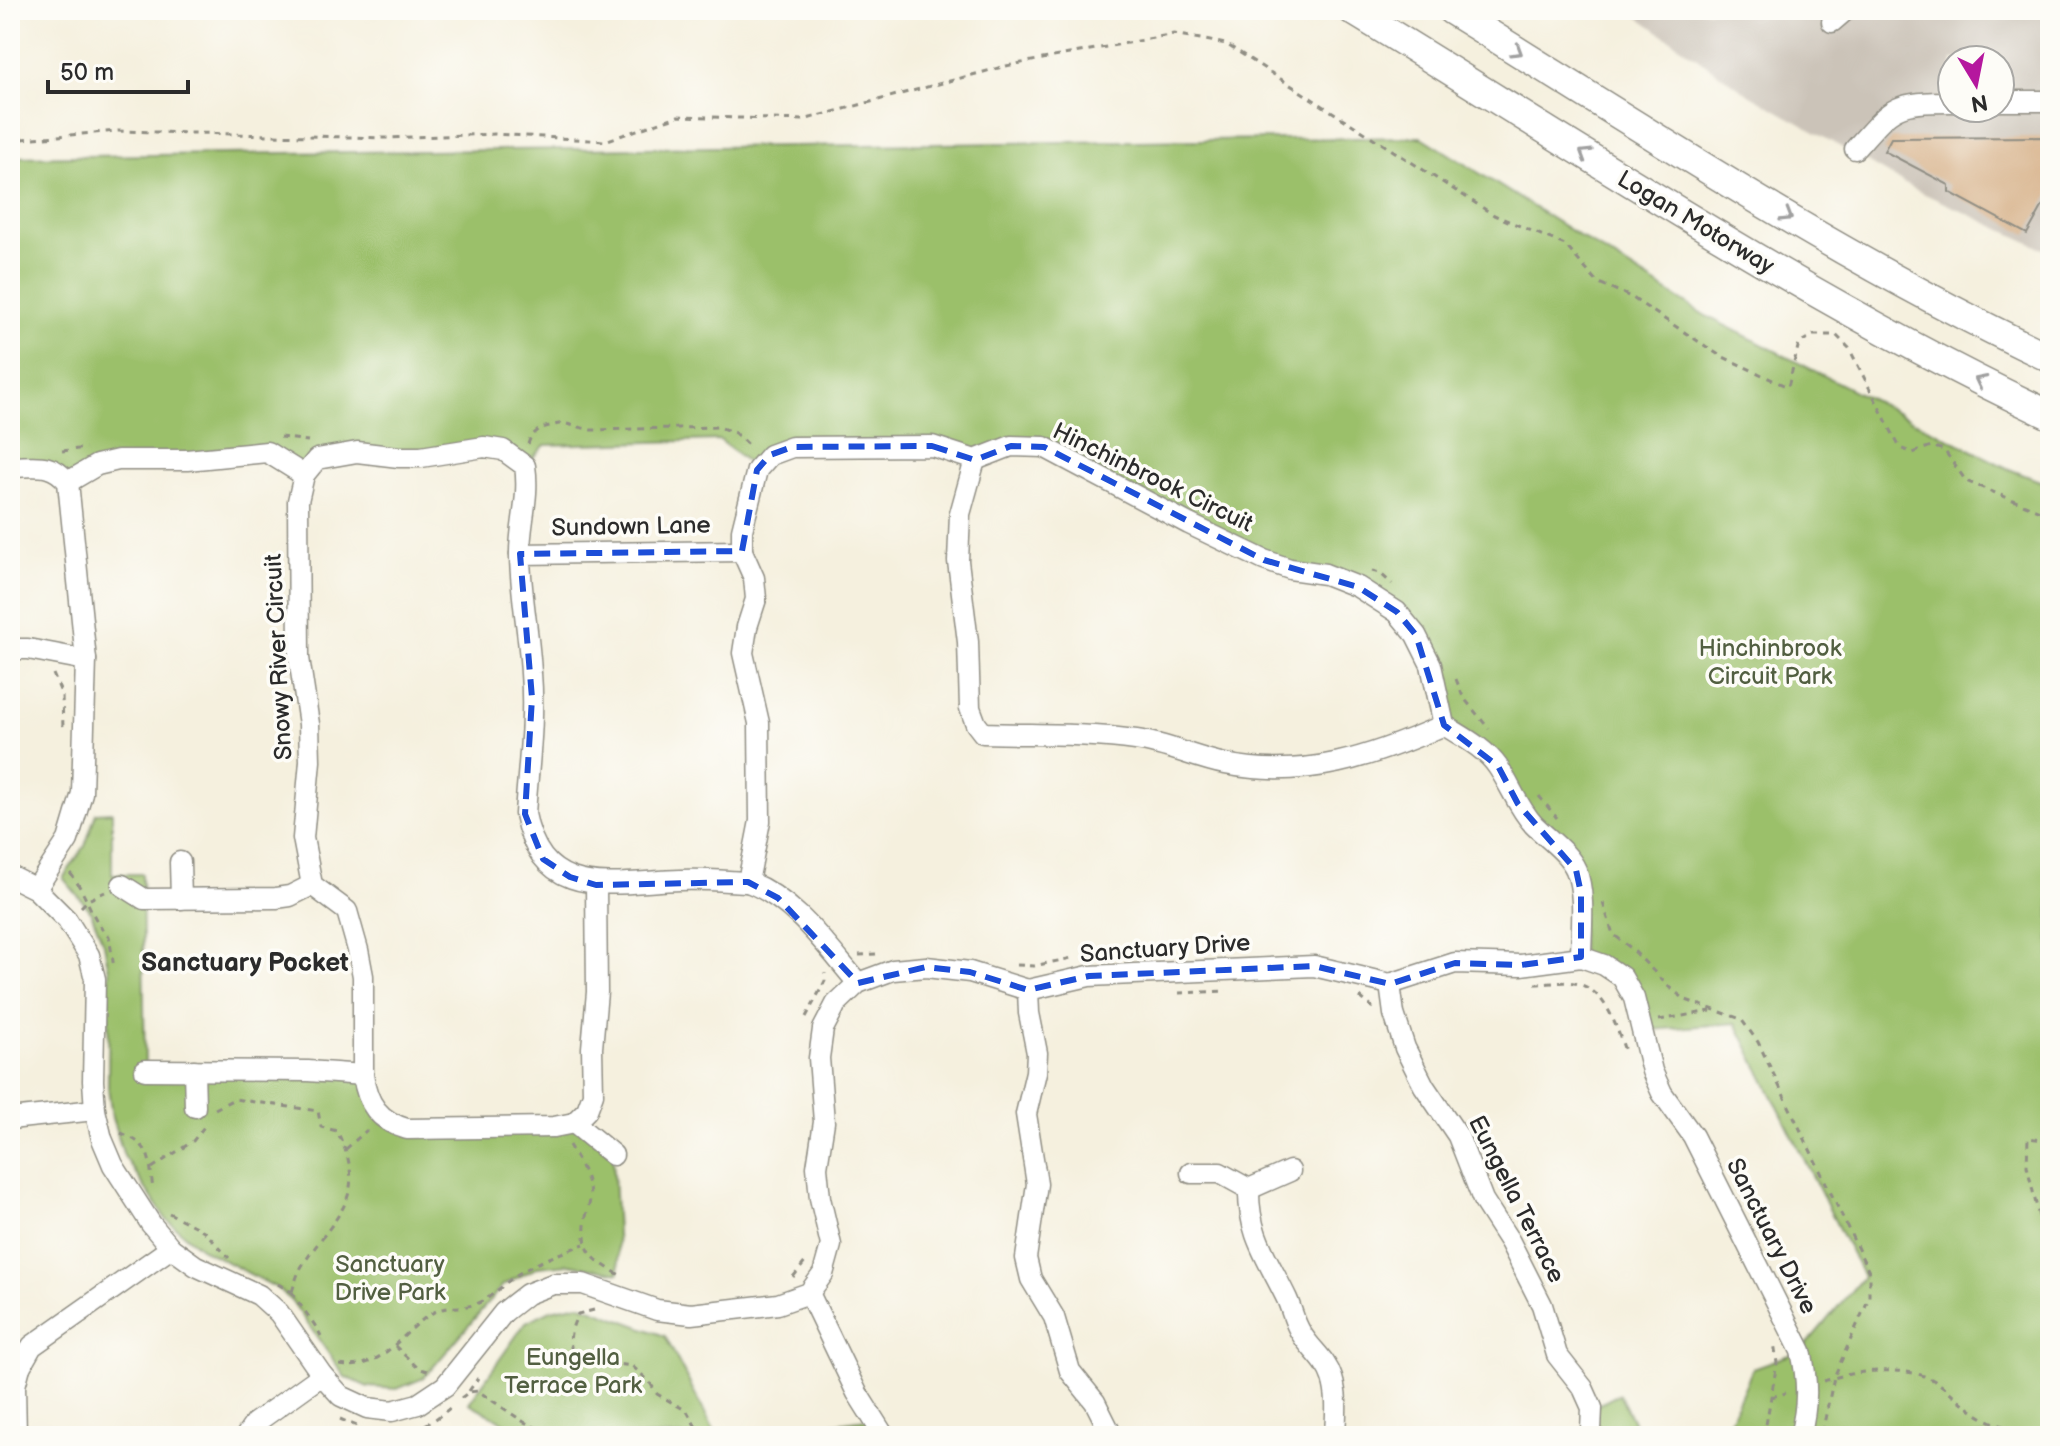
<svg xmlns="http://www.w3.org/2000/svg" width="2060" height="1446" font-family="'Balsamiq Sans',sans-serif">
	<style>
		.industrial { fill: #cbc3b8; fill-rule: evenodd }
		.green { fill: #9bc06b; stroke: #63764b; stroke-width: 2 }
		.building { fill: #d8b48d }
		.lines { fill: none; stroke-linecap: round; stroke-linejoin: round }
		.minor-casing { stroke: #908e84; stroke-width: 23 }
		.highway-casing { stroke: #908e84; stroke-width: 31 }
		.path { stroke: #908e84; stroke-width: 3; stroke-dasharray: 6 6; stroke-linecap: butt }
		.minor { stroke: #fff; stroke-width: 20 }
		.highway { stroke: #fff; stroke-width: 28 }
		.oneway { stroke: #a0a0a0 }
		.marked { fill: none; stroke: #1d4ed8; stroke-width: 6; stroke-dasharray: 16 10; stroke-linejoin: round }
		.labels { text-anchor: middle; stroke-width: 7; stroke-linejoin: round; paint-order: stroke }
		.street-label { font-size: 24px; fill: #2b2b2b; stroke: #fdfcf7 }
		.park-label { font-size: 24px; fill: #525f41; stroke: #fdfcf7 }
		.neighbourhood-label { font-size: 26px; font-weight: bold; fill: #2b2b2b; stroke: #fdfcf7 }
	</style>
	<rect width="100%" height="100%" fill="#fdfcf7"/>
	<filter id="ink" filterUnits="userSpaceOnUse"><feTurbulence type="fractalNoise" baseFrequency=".0125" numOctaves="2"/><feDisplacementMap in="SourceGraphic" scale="16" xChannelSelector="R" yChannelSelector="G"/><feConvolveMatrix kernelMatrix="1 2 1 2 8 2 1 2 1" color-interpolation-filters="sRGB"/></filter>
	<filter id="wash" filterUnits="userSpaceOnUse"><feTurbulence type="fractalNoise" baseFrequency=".006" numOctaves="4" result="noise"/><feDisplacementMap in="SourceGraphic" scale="32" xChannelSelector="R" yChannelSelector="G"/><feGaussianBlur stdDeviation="1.8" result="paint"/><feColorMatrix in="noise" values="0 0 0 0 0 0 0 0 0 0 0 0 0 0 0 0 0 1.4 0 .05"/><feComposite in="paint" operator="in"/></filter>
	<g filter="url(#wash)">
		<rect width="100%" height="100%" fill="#f5f0de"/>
		<path class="industrial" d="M1628 10H2050V252L1912 188 1747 93ZM1952 60H2000V108H1952Z"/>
		<g class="green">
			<polygon points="1422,137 1706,316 2009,469 2050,485 2050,1436 1699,1436 1730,1420 1753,1368 1801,1351 1863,1277 1736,1023 1640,1031 1634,998 1581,957 1581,893 1498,766 1444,725 1431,665 1397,611 1290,569 1044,447 954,452 792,447 757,470 720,440 545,445 525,466 515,457 357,452 304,475 267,452 118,460 68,482 10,467 10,157"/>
			<polygon points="112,812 112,874 142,874 145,1070 363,1075 390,1124 574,1123 613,1155 619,1273 569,1264 538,1267 503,1285 424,1378 397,1389 368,1387 345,1377 291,1300 275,1287 200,1248 166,1219 124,1156 112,1118 108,1087 109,971 104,944 90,910 63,878 85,846 96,813"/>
			<polygon points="579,1304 665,1336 717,1436 529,1436 469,1403 526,1322 551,1310"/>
			<polygon points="1619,1394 1640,1436 1587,1436 1592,1408"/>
			<polygon points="873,1418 884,1436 744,1436"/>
		</g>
		<g id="blocks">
			<polygon class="building" points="2050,137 2050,193 2027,234 1949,192 1949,185 1884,151 1891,138"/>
		</g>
	</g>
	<g filter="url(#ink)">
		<use href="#blocks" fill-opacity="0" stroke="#908e84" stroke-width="2"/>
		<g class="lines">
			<defs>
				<g id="minor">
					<polyline points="1832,22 1846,10"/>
					<polyline points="2000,101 2050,101"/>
					<path d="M1855 149C1893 106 1893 102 1952 102"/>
					<path d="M975 460 1011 446 1044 447 1189 524 1264 560 1290 569 1325 574 1358 587 1397 612 1416 635 1431 665 1444 725C1463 737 1485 748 1498 767 1511 786 1518 808 1534 825 1548 839 1568 852 1576 870 1586 895 1581 931 1581 957"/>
					<path d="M975 460 960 514 958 561 968 642 970 708 976 724 983 733C1033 735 1087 733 1136 740 1167 744 1195 758 1225 764 1305 780 1372 757 1444 725"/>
					<path d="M10 467C35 467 51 461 68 482L86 660 82 793 68 840 36 889"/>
					<polyline points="68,482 97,465 118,460 187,460 267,452 304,475"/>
					<polyline points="520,554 742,551"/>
					<polyline points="10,649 28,649 86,660"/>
					<polyline points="180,862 181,899"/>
					<path d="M10 876 36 889 67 920 89 955 95 979 93 1081 95 1110 102 1139 113 1165 151 1224 171 1248 196 1266 259 1295 279 1313 322 1375 341 1396 367 1408 392 1411 418 1404 445 1386 504 1312 527 1294 553 1284H583L657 1310 691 1314 778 1304 809 1293 823 1274 831 1245 820 1198 817 1167 824 1122 819 1058 823 1029 836 1004 858 983 893 970 926 967 970 972 1028 990 1089 976 1314 966 1390 984 1455 963 1521 965 1581 957 1604 965 1622 977 1634 998 1652 1071 1662 1093 1693 1136 1801 1351C1808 1381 1808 1405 1800 1436"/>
					<polyline points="122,885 144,899 276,898 290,896 312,885"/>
					<path d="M596 885 597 992 592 1048 593 1094 587 1110 574 1123 554 1127 407 1129C379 1121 367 1104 363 1075V976L358 950 347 911 312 885 303 838 310 761 309 724 299 658 298 501 304 475 317 459 357 452 399 457H421L484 447 503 450 525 466C530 498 519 526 520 557 521 597 529 634 531 673 535 720 528 768 525 814 542 903 614 882 680 880 702 879 726 881 748 882"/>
					<path d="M858 983C827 947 794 899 748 882L760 821 759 723 743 653 747 627 756 599 754 578 742 551V530L757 470 770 455 792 447 932 446 975 460"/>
					<polyline points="1390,984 1394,1014 1405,1048 1424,1086 1458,1136 1483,1200 1510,1242 1542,1305 1557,1355 1583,1388 1592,1408 1591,1431 1587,1436"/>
					<polyline points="1028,990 1029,1013 1037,1053 1036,1072 1026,1114 1037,1184 1026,1258 1031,1279 1054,1317 1070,1371 1095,1402 1112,1436"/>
					<polyline points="145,1070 308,1071 363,1075"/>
					<polyline points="194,1070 195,1107"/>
					<polyline points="10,1119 95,1110"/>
					<polyline points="574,1123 613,1155"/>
					<polyline points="1191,1173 1220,1173 1249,1189 1290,1171"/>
					<path d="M1249 1189C1248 1235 1268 1259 1287 1299 1292 1310 1294 1322 1301 1333 1311 1350 1326 1359 1332 1378 1338 1397 1336 1415 1335 1434"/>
					<polyline points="809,1293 857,1393 884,1436"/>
					<polyline points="10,1363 20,1367 15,1386 16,1436"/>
					<polyline points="20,1367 32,1346 171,1248"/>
					<polyline points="246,1436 255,1423 322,1375"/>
				</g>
				<g id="highway">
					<path d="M1352 10C1582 150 1806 300 2050 415"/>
					<path d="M1451 10C1647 131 1841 260 2050 358"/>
				</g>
			</defs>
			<use href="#minor" class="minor-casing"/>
			<use href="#highway" class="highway-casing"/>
			<g class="path">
				<polyline points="10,140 118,131 385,138 495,134 605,141 678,116 803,120 1006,66 1174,34 1226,44 1494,215 1565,245 1597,282 1631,297 1719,355 1788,387 1799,343 1813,335 1836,335 1849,348 1900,448 1913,453 1931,446 1944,450 1966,481 2050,515"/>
				<polyline points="280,437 308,441"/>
				<polyline points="528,444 531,436 541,428 563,423 591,430 719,427 735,433 751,448"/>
				<polyline points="62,451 86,448"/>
				<polyline points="1372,571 1380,573 1392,584"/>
				<polyline points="53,674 62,695 63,729"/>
				<polyline points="1456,679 1463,697 1489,729"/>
				<polyline points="1539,796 1557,818"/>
				<path d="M70 873C86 891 94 926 109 936L114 968"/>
				<polyline points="1603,903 1613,934 1632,949 1670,988 1686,1000 1741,1019 1758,1042 1869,1272 1869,1298 1834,1377 1822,1433"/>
				<polyline points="81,907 88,900 105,892"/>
				<polyline points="859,955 876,954"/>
				<polyline points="1017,965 1034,966 1072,958"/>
				<path d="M1535 984C1548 984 1562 981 1574 983 1605 988 1616 1025 1625 1051"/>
				<polyline points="1179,993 1227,991"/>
				<polyline points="1360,997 1373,1008"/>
				<polyline points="806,1017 825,981 825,973"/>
				<polyline points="1659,1020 1711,1011"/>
				<path d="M215 1109 234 1099 318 1111 321 1127 337 1131C370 1197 337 1213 304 1263 298 1271 295 1282 292 1292"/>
				<path d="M121 1133C153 1146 149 1159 153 1190"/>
				<polyline points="2050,1141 2028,1138 2027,1166 2050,1263"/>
				<path d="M569 1145C578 1161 590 1179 590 1198 590 1204 587 1211 586 1217 581 1251 591 1259 620 1275"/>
				<polyline points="346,1149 367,1130"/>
				<polyline points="152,1168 193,1141 207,1123"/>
				<polyline points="169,1213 204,1231 229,1258"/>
				<polyline points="793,1277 806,1261"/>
				<polyline points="278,1284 292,1292"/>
				<path d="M292 1292C301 1308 313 1320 321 1336"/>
				<path d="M594 1310 578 1314C571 1329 567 1340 574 1356L586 1360 632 1366 649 1381 657 1394 687 1411 701 1436"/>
				<polyline points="395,1346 418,1368 430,1372"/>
				<path d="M340 1365C383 1372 402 1330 434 1312 447 1305 462 1309 476 1304 490 1299 500 1287 511 1279 533 1263 559 1254 584 1244"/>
				<path d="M1824 1381C1854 1370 1912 1364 1938 1383 1955 1395 1970 1412 1988 1420 2003 1427 2020 1431 2035 1436"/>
				<polyline points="469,1391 478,1378"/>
				<polyline points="1771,1397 1786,1393"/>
				<polyline points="461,1398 469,1392 478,1391 524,1422 554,1436"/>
				<polyline points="340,1419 359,1427"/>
				<path d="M390 1432C416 1432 431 1424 451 1407"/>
				<polyline points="1764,1436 1777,1363 1774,1342"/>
			</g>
			<use href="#minor" class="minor"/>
			<use href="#highway" class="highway"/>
		</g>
		<defs><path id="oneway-chevron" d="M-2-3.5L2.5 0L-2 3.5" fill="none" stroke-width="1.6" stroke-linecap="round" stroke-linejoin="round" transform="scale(2)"/></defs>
		<g class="oneway">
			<use href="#oneway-chevron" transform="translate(1517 51) rotate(32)"/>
			<use href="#oneway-chevron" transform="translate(1585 154) rotate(-148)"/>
			<use href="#oneway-chevron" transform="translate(1787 216) rotate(31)"/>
			<use href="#oneway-chevron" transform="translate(1980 381) rotate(-153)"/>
		</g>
	</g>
	<path class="marked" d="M932 446 975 460 1011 446 1044 447 1264 560 1358 587 1397 612 1416 635 1444 725 1498 766 1518 804 1576 870 1581 893V957L1521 965 1455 963 1390 984 1314 966 1089 976 1028 990 970 972 926 967 858 983 778 898 748 882 596 885 570 877 543 859 525 814 532 698 520 554 742 551 757 470 770 455 792 447Z"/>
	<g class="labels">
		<g class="street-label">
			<text transform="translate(1696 222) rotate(31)" y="8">Logan Motorway</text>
			<text transform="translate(1153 477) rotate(26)" y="8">Hinchinbrook Circuit</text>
			<text transform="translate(631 526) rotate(-1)" y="8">Sundown Lane</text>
			<text transform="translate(278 657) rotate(-93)" y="8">Snowy River Circuit</text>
			<text transform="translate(1165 948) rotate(-4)" y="8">Sanctuary Drive</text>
			<text transform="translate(1517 1199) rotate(63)" y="8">Eungella Terrace</text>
			<text transform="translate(1772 1236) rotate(63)" y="8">Sanctuary Drive</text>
		</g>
		<g class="park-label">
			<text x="1770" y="656">Hinchinbrook<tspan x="1770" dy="28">Circuit Park</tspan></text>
			<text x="390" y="1272">Sanctuary<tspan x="390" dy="28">Drive Park</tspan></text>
			<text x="573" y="1365">Eungella<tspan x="573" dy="28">Terrace Park</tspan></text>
		</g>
		<g class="neighbourhood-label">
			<text x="245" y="971">Sanctuary Pocket</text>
		</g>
	</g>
	<rect width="2060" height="1446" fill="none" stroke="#fdfcf7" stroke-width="40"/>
	<g transform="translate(1976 84) rotate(170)"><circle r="38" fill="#fdfcf7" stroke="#a9a8a5" stroke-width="2"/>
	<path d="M0-6L14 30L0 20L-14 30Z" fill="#b5179e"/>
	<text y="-12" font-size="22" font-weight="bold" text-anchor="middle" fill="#2b2b2b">N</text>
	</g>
	<path d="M48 80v12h140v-12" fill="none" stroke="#2b2b2b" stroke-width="4"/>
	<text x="60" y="80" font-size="24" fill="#2b2b2b" stroke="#fdfcf7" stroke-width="6" paint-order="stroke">50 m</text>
</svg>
